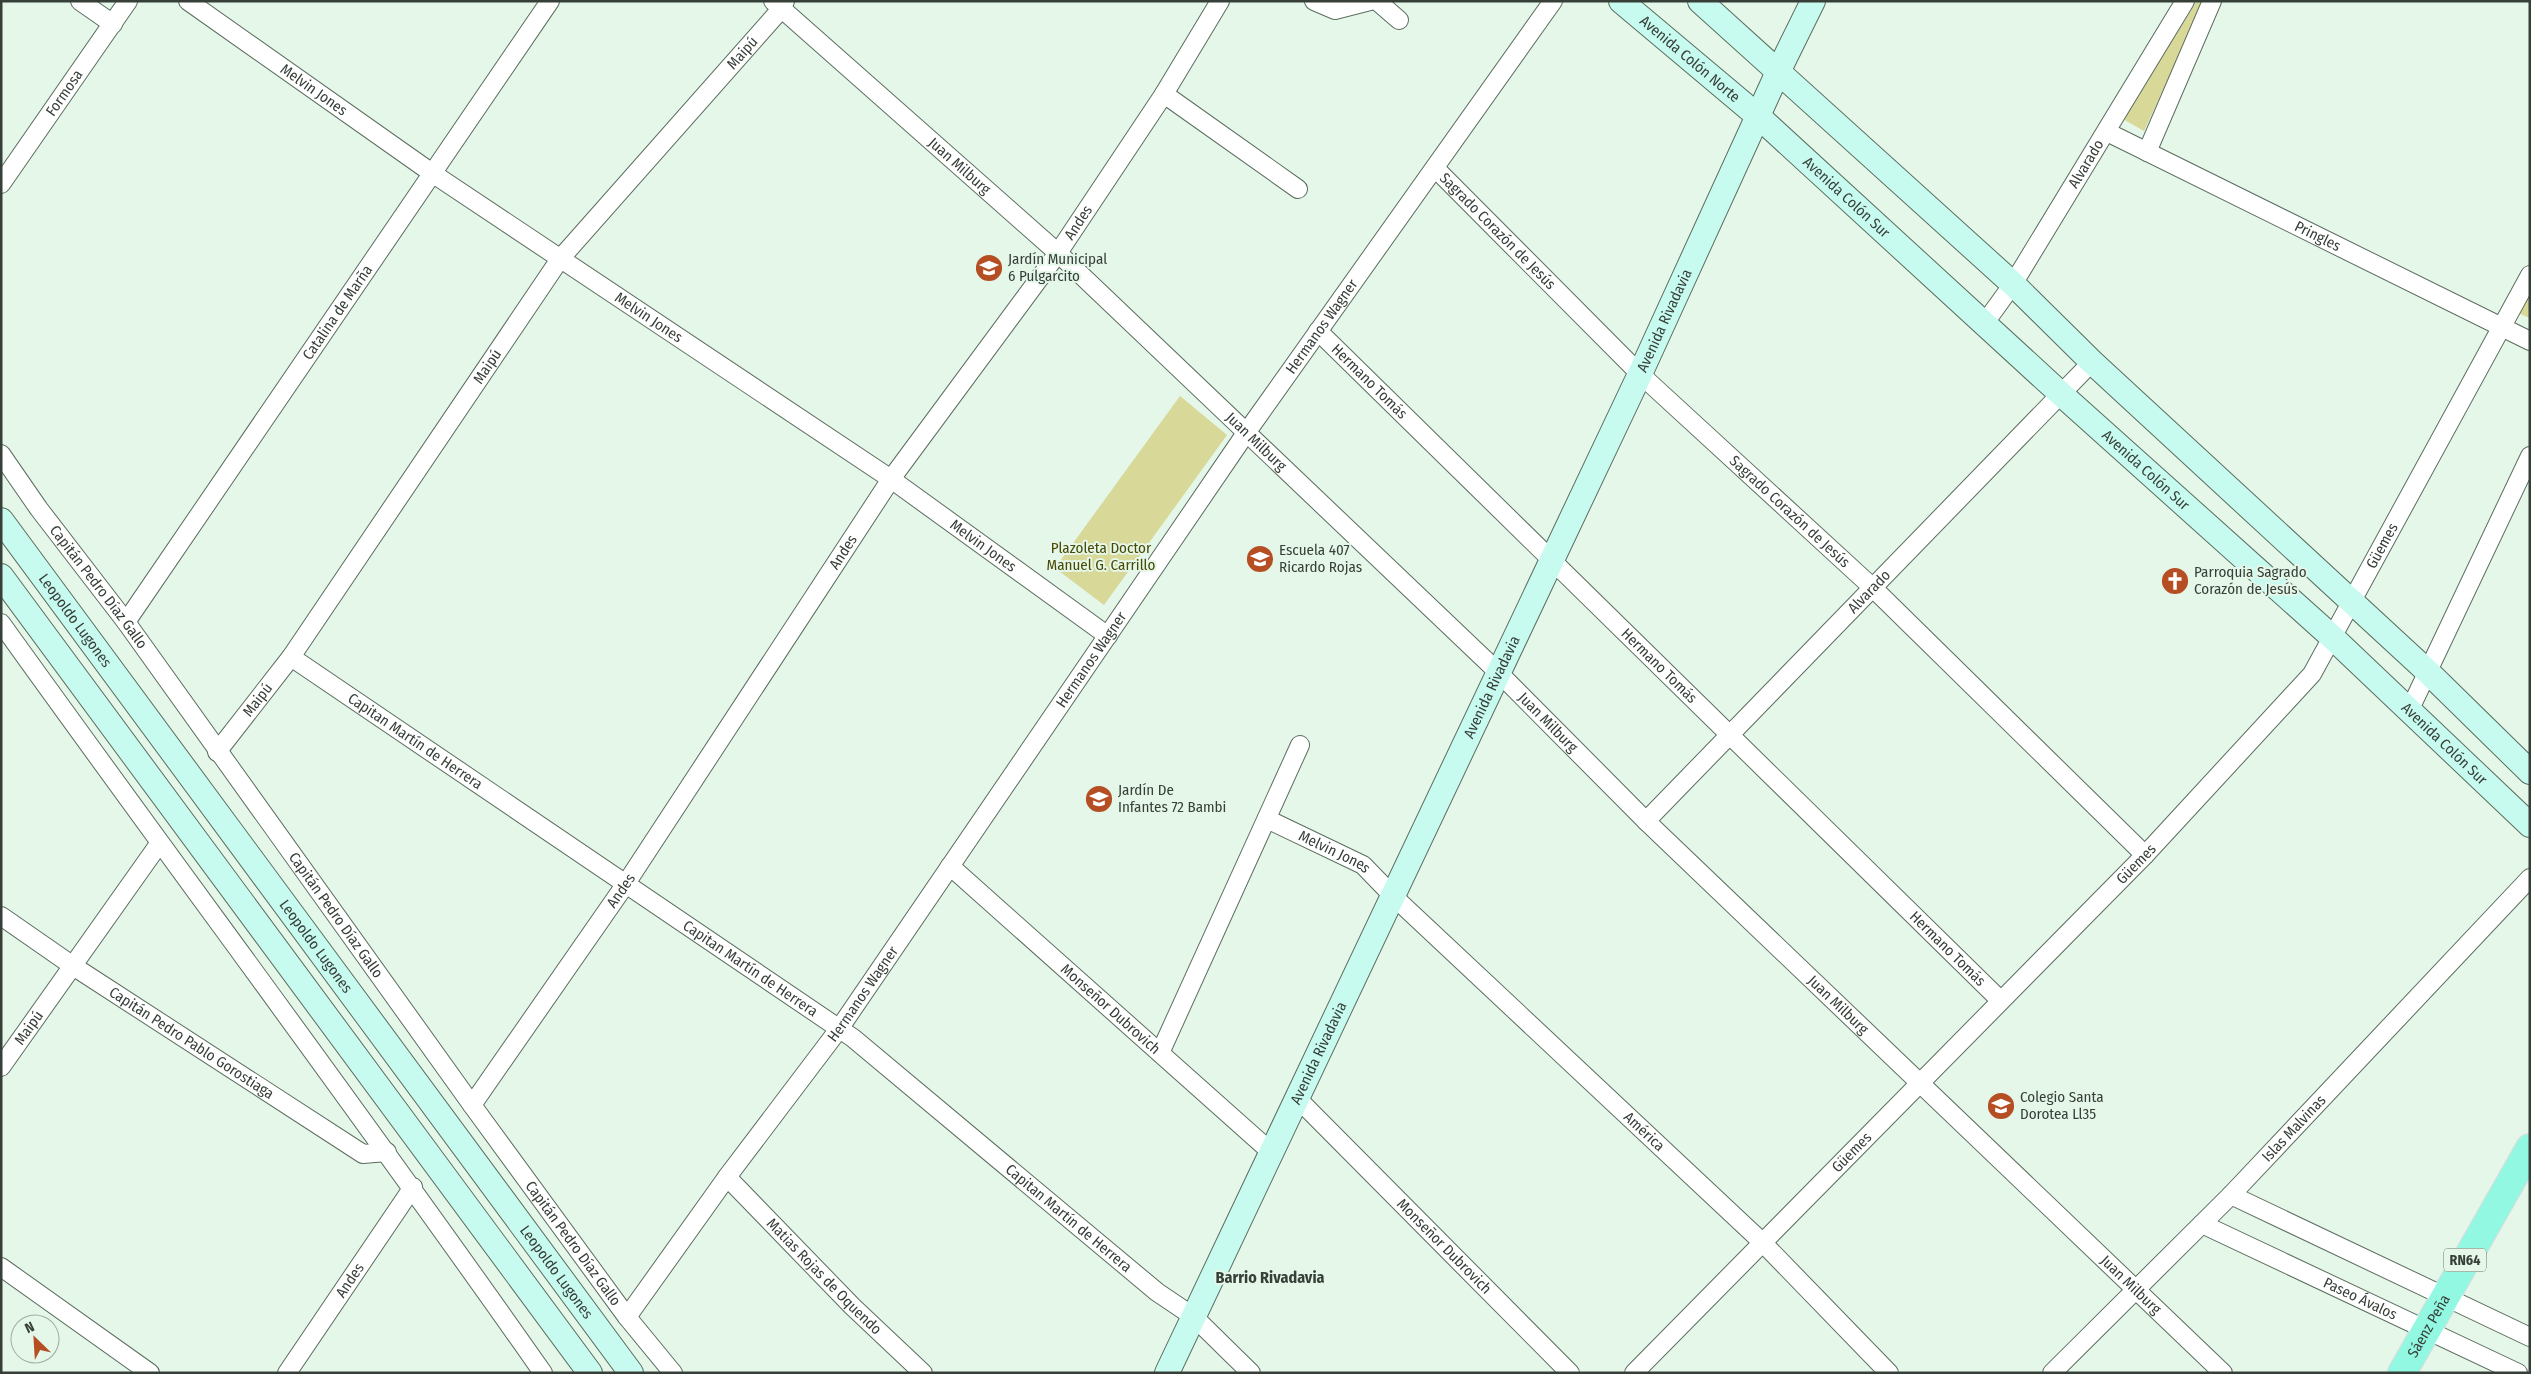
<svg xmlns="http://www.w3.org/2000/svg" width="2531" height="1374" font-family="'Fira Sans Condensed',sans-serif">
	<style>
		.green { fill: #d8d898 }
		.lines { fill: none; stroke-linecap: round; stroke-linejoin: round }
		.street-casing { stroke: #5c6d60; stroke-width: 20 }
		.secondary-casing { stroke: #5c6d60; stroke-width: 26 }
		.primary-casing { stroke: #dbdcdb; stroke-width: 30 }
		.street { stroke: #fff; stroke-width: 18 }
		.secondary { stroke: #c8fbf0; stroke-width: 24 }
		.primary { stroke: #92f8e2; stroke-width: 28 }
		.labels { text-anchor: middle; stroke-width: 4; stroke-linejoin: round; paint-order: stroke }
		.shield { fill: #e4f7e8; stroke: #6b766e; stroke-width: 1 }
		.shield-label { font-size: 14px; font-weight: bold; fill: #373f39 }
		.street-label { font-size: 15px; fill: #373f39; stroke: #e4f7e8 }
		.poi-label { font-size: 15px; fill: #373f39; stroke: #e4f7e8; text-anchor: start }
		.park-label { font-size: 15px; fill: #494804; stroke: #e4f7e8 }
		.neighbourhood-label { font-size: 16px; font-weight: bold; fill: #373f39; stroke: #e4f7e8 }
	</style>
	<rect width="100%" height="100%" fill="#e4f7e8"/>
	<g class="green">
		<polygon points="2197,1 2204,1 2144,131 2123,119"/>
		<polygon points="2530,287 2530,318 2520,314 2518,308"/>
		<polygon points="1180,396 1227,435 1104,605 1055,568"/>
	</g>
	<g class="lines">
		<defs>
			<g id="street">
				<polyline points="80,1 113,24"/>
				<path id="s1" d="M188 1 432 173 891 479 1108 636"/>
				<path id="s2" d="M773 1 1058 253 1499 673 1646 821 2223 1373"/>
				<polyline points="1314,1 1335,10 1370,1"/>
				<polyline points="1377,1 1399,20"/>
				<polyline points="1164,94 1298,189"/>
				<path id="s3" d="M2107 132 2530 341"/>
				<polyline points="2147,152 2212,1"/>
				<path id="s4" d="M1435 168 1640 374 1872 587 2145 855"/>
				<path id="s5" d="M1 184 128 1"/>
				<path id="s6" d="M1984 324 2013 284 2185 1"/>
				<path id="s7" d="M1318 331 2000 1000"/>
				<path id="s8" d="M1 454 39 509 126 622 472 1105 627 1317 673 1373"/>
				<path id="s9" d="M126 622 550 1"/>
				<path d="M1 623C181 874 366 1120 543 1373"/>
				<path id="s10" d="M291 657 853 1038 1157 1292 1194 1317 1251 1373"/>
				<polyline points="2410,709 2530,456"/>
				<path id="s11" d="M217 752 291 657 560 259 782 8 785 1"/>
				<path id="s12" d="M1267 819 1363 865 1393 896 1762 1242 1889 1373"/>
				<path id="s13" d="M1646 821 2092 362"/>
				<path id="s14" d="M950 866 1271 1152"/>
				<path id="s15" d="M1 916 73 966 363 1154 387 1152"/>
				<polyline points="1160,1053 1300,745"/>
				<path id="s16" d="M1 1067 159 844"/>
				<path id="s17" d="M1297 1098 1570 1373"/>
				<path id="s18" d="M472 1105 625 885 891 479 1058 253 1164 94 1220 1"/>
				<path id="s19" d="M727 1177 852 1306 923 1373"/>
				<polyline points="2231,1195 2530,1337"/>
				<path id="s20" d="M2202 1224 2518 1373"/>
				<polyline points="1,1267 150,1373"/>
				<path id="s21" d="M627 1317 727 1177 839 1029 1246 433 1553 1"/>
				<path id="s22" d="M287 1373 413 1187"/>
				<path id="s23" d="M1634 1373 2145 855 2312 674 2530 275"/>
				<path id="s24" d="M2052 1373 2231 1195 2530 878"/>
			</g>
			<g id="secondary">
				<path id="s25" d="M1621 1 1759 117 2061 394 2332 637 2530 825"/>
				<polyline points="1700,1 2013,284 2092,362 2428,672 2530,772"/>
				<path id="s26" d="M1 520 631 1373"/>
				<polyline points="1,576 590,1373"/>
				<path id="s27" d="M1167 1373 1640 374 1778 72 1813 1"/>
			</g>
			<g id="primary">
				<path id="s28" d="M2402 1373 2530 1148"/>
			</g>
		</defs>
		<use href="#street" class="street-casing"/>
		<use href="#secondary" class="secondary-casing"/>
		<use href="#primary" class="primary-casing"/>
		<use href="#street" class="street"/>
		<use href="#secondary" class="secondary"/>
		<use href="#primary" class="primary"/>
	</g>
	<defs>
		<symbol id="school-disc" viewBox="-11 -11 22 22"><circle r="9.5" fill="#b54f23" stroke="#e4f7e8"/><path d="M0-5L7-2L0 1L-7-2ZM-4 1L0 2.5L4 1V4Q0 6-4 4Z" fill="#fff"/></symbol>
		<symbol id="church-disc" viewBox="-11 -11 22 22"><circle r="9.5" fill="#b54f23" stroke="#e4f7e8"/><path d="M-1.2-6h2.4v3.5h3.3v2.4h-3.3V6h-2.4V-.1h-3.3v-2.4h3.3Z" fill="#fff"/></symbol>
	</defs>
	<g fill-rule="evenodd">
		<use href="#school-disc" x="973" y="252" width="32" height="32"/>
		<use href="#school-disc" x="1244" y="543" width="32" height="32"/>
		<use href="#church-disc" x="2159" y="565" width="32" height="32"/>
		<use href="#school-disc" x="1083" y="783" width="32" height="32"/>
		<use href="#school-disc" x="1985" y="1090" width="32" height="32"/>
	</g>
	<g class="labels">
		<rect class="shield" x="2444" y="1248.5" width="42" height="23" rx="4"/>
		<g class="shield-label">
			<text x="2465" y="1265">RN64</text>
		</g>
		<g class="street-label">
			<text dy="5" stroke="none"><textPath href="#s11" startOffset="876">Maipú</textPath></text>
			<text dy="5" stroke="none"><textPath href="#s25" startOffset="90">Avenida Colón Norte</textPath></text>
			<text dy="5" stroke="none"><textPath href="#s1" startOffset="154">Melvin Jones</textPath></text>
			<text dy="5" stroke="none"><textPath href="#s5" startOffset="111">Formosa</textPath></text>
			<text dy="5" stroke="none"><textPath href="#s6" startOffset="190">Alvarado</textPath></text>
			<text dy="5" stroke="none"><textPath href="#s2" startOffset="249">Juan Milburg</textPath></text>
			<text dy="5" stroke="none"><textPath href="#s25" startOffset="299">Avenida Colón Sur</textPath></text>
			<text dy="5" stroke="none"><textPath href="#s18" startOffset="1071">Andes</textPath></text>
			<text dy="5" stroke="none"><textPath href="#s4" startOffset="89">Sagrado Corazón de Jesús</textPath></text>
			<text dy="5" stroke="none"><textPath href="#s3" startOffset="235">Pringles</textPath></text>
			<text dy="5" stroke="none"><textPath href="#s9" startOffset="375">Catalina de Marña</textPath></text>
			<text dy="5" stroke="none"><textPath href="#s1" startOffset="559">Melvin Jones</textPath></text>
			<text dy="5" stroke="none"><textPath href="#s27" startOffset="1164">Avenida Rivadavia</textPath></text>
			<text dy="5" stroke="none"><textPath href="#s21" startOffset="1210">Hermanos Wagner</textPath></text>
			<text dy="5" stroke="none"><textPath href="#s11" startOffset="471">Maipú</textPath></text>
			<text dy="5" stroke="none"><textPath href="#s7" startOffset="72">Hermano Tomás</textPath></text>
			<text dy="5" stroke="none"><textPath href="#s2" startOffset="654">Juan Milburg</textPath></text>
			<text dy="5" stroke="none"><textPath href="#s25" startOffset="704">Avenida Colón Sur</textPath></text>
			<text dy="5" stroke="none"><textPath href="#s4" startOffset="494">Sagrado Corazón de Jesús</textPath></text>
			<text dy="5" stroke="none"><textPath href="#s23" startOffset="1120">Güemes</textPath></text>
			<text dy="5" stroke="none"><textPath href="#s1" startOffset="964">Melvin Jones</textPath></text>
			<text dy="5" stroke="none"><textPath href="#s18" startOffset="666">Andes</textPath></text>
			<text dy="5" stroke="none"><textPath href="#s8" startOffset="165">Capitán Pedro Díaz Gallo</textPath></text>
			<text dy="5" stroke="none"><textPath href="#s13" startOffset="320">Alvarado</textPath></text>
			<text dy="5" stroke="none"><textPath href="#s26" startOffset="125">Leopoldo Lugones</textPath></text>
			<text dy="5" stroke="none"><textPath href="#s21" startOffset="805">Hermanos Wagner</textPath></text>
			<text dy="5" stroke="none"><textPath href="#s7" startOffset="478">Hermano Tomás</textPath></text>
			<text dy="5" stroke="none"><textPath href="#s27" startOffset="759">Avenida Rivadavia</textPath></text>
			<text dy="5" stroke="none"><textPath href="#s11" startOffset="66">Maipú</textPath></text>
			<text dy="5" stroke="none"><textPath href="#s2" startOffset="1059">Juan Milburg</textPath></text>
			<text dy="5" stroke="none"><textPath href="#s10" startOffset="150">Capitan Martín de Herrera</textPath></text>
			<text dy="5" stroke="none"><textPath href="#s25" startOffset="1109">Avenida Colón Sur</textPath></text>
			<text dy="5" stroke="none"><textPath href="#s12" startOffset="75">Melvin Jones</textPath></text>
			<text dy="5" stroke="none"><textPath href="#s23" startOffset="715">Güemes</textPath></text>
			<text dy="5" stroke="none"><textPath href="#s18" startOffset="261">Andes</textPath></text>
			<text dy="5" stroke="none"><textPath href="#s8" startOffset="570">Capitán Pedro Díaz Gallo</textPath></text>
			<text dy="5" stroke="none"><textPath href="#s26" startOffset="530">Leopoldo Lugones</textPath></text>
			<text dy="5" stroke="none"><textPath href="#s7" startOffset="882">Hermano Tomás</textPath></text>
			<text dy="5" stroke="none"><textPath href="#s10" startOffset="555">Capitan Martín de Herrera</textPath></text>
			<text dy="5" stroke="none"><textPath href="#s21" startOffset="400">Hermanos Wagner</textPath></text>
			<text dy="5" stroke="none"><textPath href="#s2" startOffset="1464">Juan Milburg</textPath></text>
			<text dy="5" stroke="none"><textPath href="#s14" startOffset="215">Monseñor Dubrovich</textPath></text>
			<text dy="5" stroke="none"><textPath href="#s16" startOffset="48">Maipú</textPath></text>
			<text dy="5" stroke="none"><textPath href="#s15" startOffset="229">Capitán Pedro Pablo Gorostiaga</textPath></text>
			<text dy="5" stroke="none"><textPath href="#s27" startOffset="354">Avenida Rivadavia</textPath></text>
			<text dy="5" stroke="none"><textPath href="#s24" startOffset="344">Islas Malvinas</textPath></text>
			<text dy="5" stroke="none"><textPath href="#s12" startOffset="494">América</textPath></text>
			<text dy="5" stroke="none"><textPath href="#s23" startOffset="310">Güemes</textPath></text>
			<text dy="5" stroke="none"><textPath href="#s10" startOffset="960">Capitan Martín de Herrera</textPath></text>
			<text dy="5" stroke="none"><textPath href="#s8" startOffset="975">Capitán Pedro Díaz Gallo</textPath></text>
			<text dy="5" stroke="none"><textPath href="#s17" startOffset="209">Monseñor Dubrovich</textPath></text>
			<text dy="5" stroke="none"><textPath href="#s26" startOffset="935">Leopoldo Lugones</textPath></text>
			<text dy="5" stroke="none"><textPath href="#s19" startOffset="139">Matias Rojas de Oquendo</textPath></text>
			<text dy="5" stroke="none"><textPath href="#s22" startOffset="112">Andes</textPath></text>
			<text dy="5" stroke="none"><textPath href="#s2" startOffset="1869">Juan Milburg</textPath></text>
			<text dy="5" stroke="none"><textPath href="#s20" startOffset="175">Paseo Ávalos</textPath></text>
			<text dy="5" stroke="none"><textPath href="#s28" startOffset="54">Sáenz Peña</textPath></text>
		</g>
		<g class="poi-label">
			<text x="1008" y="264">Jardín Municipal<tspan x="1008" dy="17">6 Pulgarcito</tspan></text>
			<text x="1279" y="555">Escuela 407<tspan x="1279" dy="17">Ricardo Rojas</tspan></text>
			<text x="2194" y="577">Parroquia Sagrado<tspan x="2194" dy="17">Corazón de Jesús</tspan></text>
			<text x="1118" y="795">Jardín De<tspan x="1118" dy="17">Infantes 72 Bambi</tspan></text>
			<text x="2020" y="1102">Colegio Santa<tspan x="2020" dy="17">Dorotea Ll35</tspan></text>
		</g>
		<g class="park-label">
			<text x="1101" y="553">Plazoleta Doctor<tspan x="1101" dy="17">Manuel G. Carrillo</tspan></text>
		</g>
		<g class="neighbourhood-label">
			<text x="1270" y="1283">Barrio Rivadavia</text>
		</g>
	</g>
	<rect width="2531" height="1374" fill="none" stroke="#373f39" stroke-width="5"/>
	<g transform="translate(35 1339) rotate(335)"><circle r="24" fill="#e4f7e8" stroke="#9fada2"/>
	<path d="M0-4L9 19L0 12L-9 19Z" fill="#b54f23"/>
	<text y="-8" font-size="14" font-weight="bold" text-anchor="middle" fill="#373f39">N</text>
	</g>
</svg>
